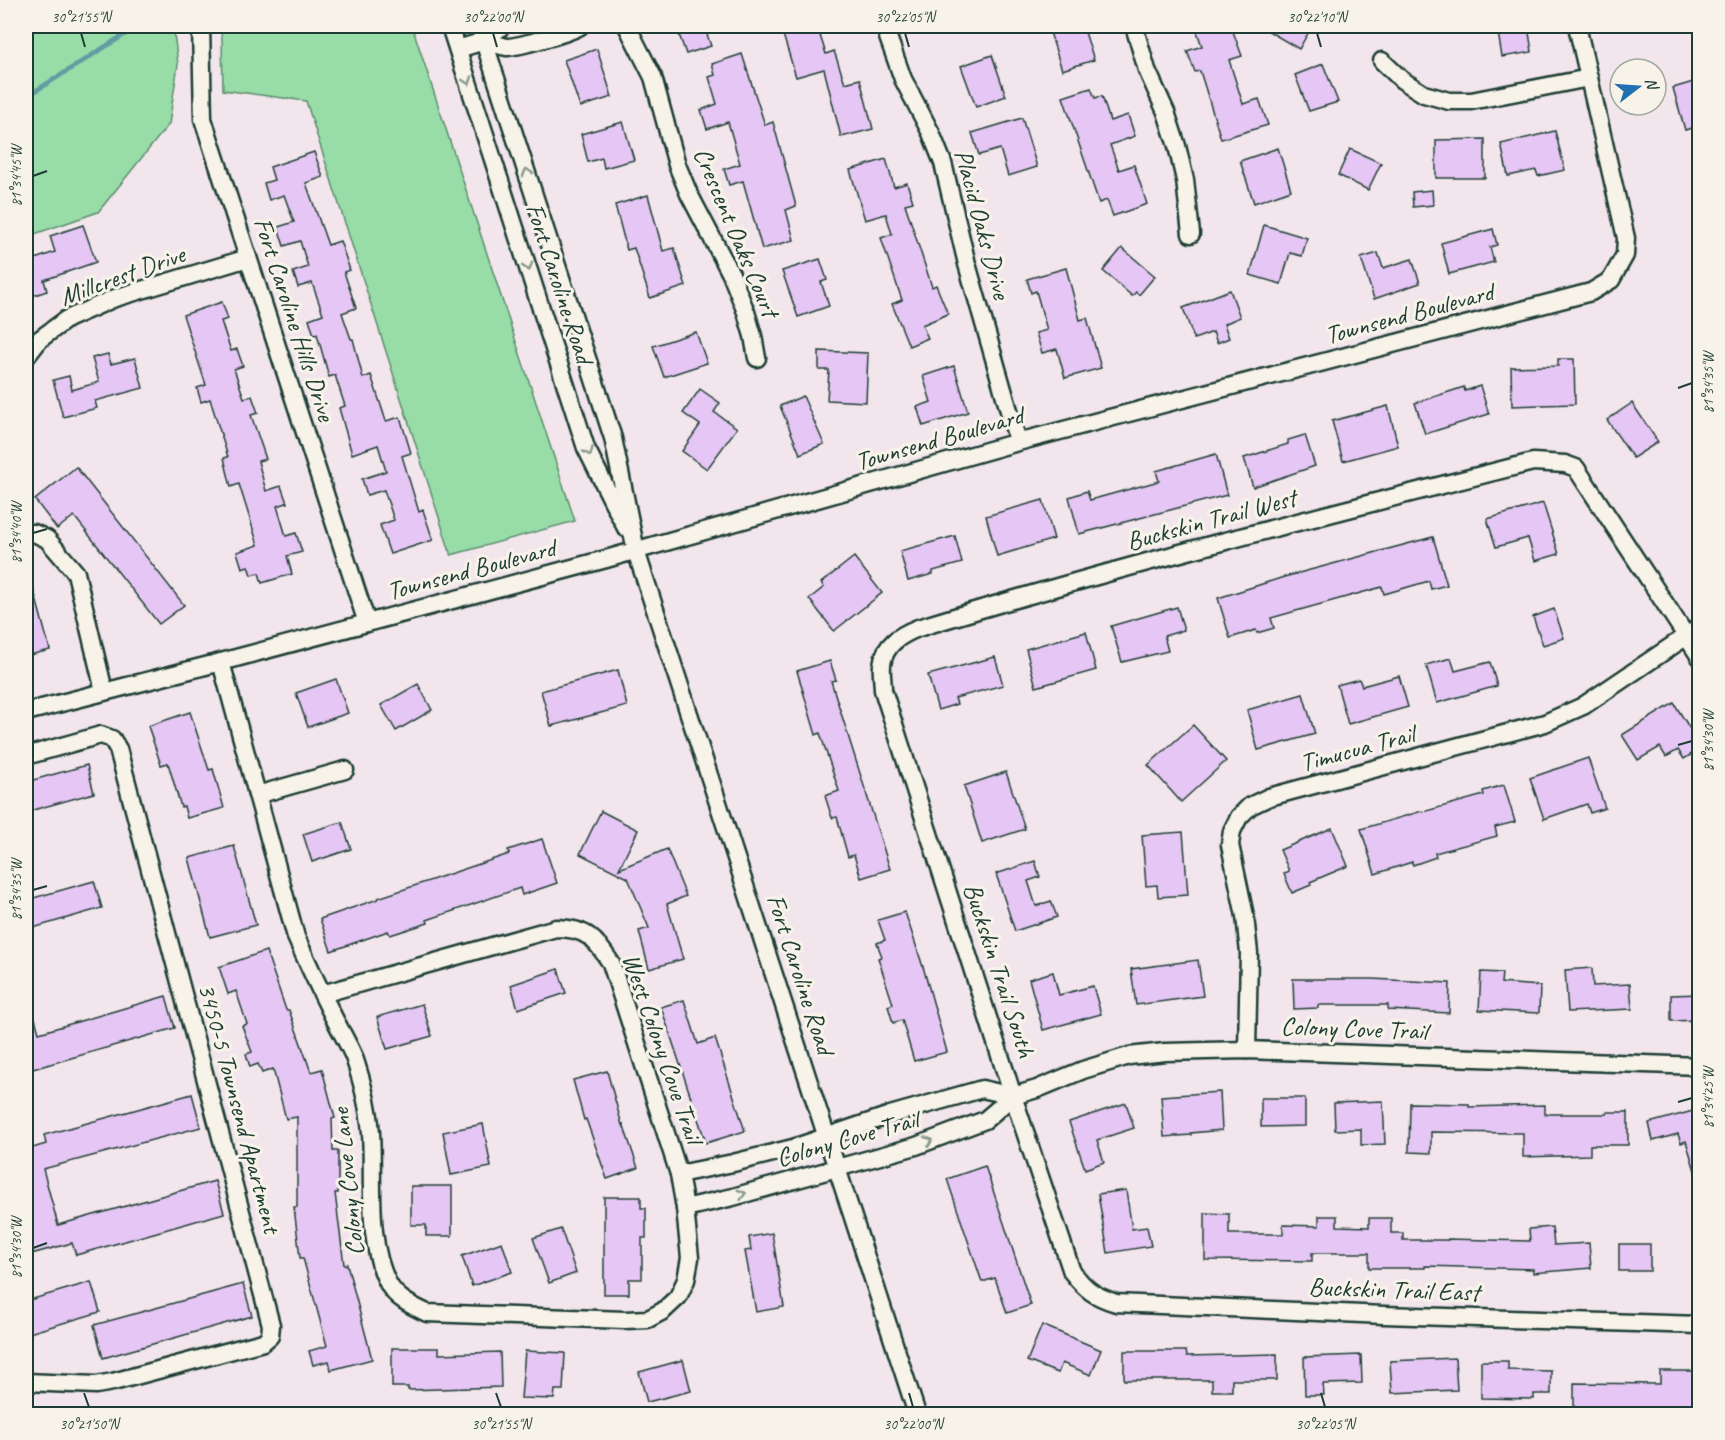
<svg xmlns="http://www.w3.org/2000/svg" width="1725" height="1440" font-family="Caveat,sans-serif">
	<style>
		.green { fill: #98dca8; stroke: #5c8c6e; stroke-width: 1.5 }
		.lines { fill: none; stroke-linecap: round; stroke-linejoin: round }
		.stream { stroke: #629da2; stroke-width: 5 }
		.building { fill: #e5c6f4; stroke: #1f3d34; stroke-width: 1.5 }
		.minor-casing { stroke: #1f3d34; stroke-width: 21 }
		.minor { stroke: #f7f3e8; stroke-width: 16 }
		.oneway { stroke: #8b988e }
		.ticks { fill: none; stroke: #1f3d34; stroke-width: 2 }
		.labels { text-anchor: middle; stroke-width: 6; stroke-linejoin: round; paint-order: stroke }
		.street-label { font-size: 26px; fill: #1f3d34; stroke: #f7f3e8 }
		.neatline { fill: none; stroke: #1f3d34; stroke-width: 2 }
		.ticks-label { font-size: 15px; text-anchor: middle; fill: #1f3d34 }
	</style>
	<rect width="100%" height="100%" fill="#f2e6ec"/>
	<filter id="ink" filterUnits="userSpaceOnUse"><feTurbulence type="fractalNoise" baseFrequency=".0167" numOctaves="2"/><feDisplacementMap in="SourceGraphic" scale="12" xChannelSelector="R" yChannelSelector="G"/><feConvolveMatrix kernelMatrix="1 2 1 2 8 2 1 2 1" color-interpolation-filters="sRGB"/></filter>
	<g filter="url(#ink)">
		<g class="green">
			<polygon points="26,26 173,26 178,64 169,124 98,212 26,237"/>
			<polygon points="220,26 412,26 575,521 451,555 306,101 223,90 222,40"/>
		</g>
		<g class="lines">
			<polyline class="stream" points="26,97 138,26"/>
		</g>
		<g class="building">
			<polygon points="676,26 704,26 711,46 686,54"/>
			<polygon points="790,26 817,26 826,54 834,51 845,83 860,79 873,129 841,137 824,69 796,77 781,28"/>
			<polygon points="1048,26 1083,26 1094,60 1062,70"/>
			<polygon points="1195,26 1231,26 1242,56 1229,60 1243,104 1259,99 1268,125 1221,139 1200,71 1195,72 1187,51 1202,46"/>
			<polygon points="1260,26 1312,26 1299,49"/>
			<polygon points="1497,26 1528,26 1532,52 1502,57"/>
			<polygon points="597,49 612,97 580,107 564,60"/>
			<polygon points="742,54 765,125 773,122 796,206 786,210 794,240 762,249 743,181 729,185 724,169 740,164 728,122 707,129 701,110 717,104 709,77 715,75 712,64"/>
			<polygon points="992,55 1006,96 976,107 961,66"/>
			<polygon points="1323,64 1338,102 1309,111 1295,75"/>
			<polygon points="1700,80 1700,126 1685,130 1673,88"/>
			<polygon points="1091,88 1095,98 1102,96 1110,121 1128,115 1135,136 1110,145 1119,170 1134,165 1147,204 1113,216 1107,200 1099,203 1063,97"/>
			<polygon points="1022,118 1037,167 1008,176 1000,149 979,155 972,133"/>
			<polygon points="623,122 634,160 604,168 602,158 588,162 581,134"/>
			<polygon points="1555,131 1565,170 1538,176 1536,170 1508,176 1501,144"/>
			<polygon points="1485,139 1485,178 1436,178 1436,140"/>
			<polygon points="1278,148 1291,190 1254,203 1240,161"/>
			<polygon points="1350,149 1381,163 1368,190 1338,175"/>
			<polygon points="314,152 323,177 306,183 328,245 340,241 350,270 344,272 356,308 342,313 351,339 353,339 363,378 371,375 386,421 400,417 411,453 402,456 419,512 423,510 433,540 390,554 380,525 394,520 384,490 367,495 362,479 386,471 378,445 352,454 339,408 345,406 335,375 329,377 317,334 314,335 309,319 323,314 312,283 298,287 293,272 308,267 300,241 284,246 278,227 294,222 284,195 269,200 264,183 274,180 270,167"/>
			<polygon points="886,159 894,187 907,183 913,202 905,204 932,287 936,285 948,314 922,325 928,338 909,346 892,304 902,300 881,238 892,234 886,214 865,220 850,170"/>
			<polygon points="1432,190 1433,205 1413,207 1412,192"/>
			<polygon points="648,195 663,251 674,248 686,286 650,298 634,248 627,250 615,205"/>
			<polygon points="83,225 96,262 44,280 47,291 26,298 26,262 55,252 50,236"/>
			<polygon points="1264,225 1307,238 1302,256 1290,253 1281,284 1250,275"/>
			<polygon points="1493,229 1497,245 1490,247 1494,262 1449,274 1441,243"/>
			<polygon points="1122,248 1155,276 1139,295 1136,292 1132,296 1103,271"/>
			<polygon points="1378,253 1383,268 1412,259 1420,283 1374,299 1361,258"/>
			<polygon points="820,259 827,280 821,282 829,306 798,317 782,271"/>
			<polygon points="1066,268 1080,320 1087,318 1101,368 1065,378 1057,349 1042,353 1036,333 1047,330 1036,291 1031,293 1027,279"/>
			<polygon points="1230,290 1240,317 1224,324 1229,338 1217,343 1213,332 1194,339 1183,308"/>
			<polygon points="222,302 228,319 221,321 231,351 237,349 243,366 234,369 244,398 252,396 258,413 251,415 266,459 258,461 266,491 281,486 287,503 277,506 286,536 296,533 302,552 287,556 292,574 262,583 259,573 251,575 248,566 242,568 237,552 258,545 239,484 231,487 224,458 228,457 210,399 201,402 197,388 206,385 183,315"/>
			<polygon points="696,332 707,363 664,377 653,346"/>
			<polygon points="819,351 868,353 866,402 827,400 829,370 819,370"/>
			<polygon points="108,354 111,364 135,358 143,388 95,401 97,408 63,417 53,380 69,376 72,390 99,382 92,358"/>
			<polygon points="1558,359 1574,359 1575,404 1512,406 1511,367 1558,366"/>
			<polygon points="954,366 968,412 923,426 917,407 931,402 923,376"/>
			<polygon points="1480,386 1489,414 1425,434 1415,403 1464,387 1465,391"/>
			<polygon points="700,389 720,403 714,412 737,428 707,469 682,451 700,425 683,413"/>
			<polygon points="803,396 824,444 800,454 780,406"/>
			<polygon points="1632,403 1658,442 1633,458 1607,420"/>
			<polygon points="1388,406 1398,446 1343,461 1332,421"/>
			<polygon points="1305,435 1315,466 1253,487 1244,458 1288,444 1288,440"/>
			<polygon points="1216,454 1227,495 1079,534 1069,497 1087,491 1090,500 1159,481 1156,471"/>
			<polygon points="76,467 184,605 159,624 74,516 57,529 35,500"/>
			<polygon points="1043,500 1054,539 997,556 986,516"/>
			<polygon points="1543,503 1559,554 1535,561 1528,538 1496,547 1487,519"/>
			<polygon points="955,536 962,563 933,571 933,574 908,581 900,551"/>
			<polygon points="1433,537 1447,585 1431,589 1429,581 1384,594 1382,587 1271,618 1274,628 1257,633 1256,630 1230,638 1218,598 1284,577"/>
			<polygon points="854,557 882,593 834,631 809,599 824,587 821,583"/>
			<polygon points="26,576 30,576 50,650 26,656"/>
			<polygon points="1177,607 1184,630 1164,636 1168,651 1122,662 1111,626"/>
			<polygon points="1554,609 1564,638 1543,645 1533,617"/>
			<polygon points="1086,632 1096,670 1036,687 1026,649"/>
			<polygon points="995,657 1003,685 955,698 957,704 938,710 928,675"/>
			<polygon points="1451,658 1455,671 1490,662 1497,686 1437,703 1426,665"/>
			<polygon points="830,661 836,680 831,681 890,869 861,878 854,855 848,857 837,817 832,818 825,796 839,791 820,733 816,735 797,671"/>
			<polygon points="618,670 627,706 551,726 541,691"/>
			<polygon points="1399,676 1408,707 1348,724 1337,685 1359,679 1362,686"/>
			<polygon points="336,679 348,713 308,727 296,693"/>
			<polygon points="418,684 432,710 396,731 381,705"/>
			<polygon points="1303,694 1315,734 1258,750 1247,710"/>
			<polygon points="1674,703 1700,745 1700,749 1684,759 1678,750 1666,757 1660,747 1638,760 1622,735"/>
			<polygon points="190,712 209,770 213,769 224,808 187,818 184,806 181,807 168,763 161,765 148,726"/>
			<polygon points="1193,725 1226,761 1181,802 1148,765"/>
			<polygon points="1588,758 1605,808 1590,813 1587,804 1544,819 1530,778"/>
			<polygon points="87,765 94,793 26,812 26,782"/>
			<polygon points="1006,772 1025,829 982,843 964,786"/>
			<polygon points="1504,785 1515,822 1495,827 1497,836 1435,853 1436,857 1413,865 1412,862 1375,874 1361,829 1422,811 1423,812 1484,795 1483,791"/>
			<polygon points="601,811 638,830 619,869 667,849 686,896 667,904 683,959 649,969 639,931 649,928 628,878 580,854"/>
			<polygon points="342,822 351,849 312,862 303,834"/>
			<polygon points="1332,828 1348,866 1310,882 1311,885 1292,893 1284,874 1289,871 1280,850"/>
			<polygon points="1183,832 1188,895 1158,897 1157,885 1146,886 1142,835"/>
			<polygon points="542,839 557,883 522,895 520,888 427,920 428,923 390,935 388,931 331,951 320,919 378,899 378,898 509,854 508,850"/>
			<polygon points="234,846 256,925 210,937 189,858"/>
			<polygon points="1035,861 1040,877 1028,881 1036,906 1051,901 1057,917 1015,931 996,874"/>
			<polygon points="94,881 102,908 26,930 26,900"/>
			<polygon points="905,912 924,970 947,1052 914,1061 902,1020 893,1023 888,1006 893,1004 878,958 882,957 877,943 885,940 878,920"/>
			<polygon points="266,951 286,1010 289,1010 311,1072 322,1069 335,1118 332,1119 333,1151 338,1151 338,1193 335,1193 344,1265 347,1264 372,1359 331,1370 329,1361 313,1365 309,1351 327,1346 303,1258 300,1258 294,1207 297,1207 297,1117 286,1119 273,1069 262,1073 258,1064 250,1067 246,1054 252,1052 242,1026 247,1024 236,991 228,994 219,967"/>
			<polygon points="1198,960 1203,996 1136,1005 1131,969"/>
			<polygon points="1592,968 1593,986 1630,984 1632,1009 1568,1012 1565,970"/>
			<polygon points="558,969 566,993 518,1009 511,985"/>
			<polygon points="1053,972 1059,995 1093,986 1101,1014 1043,1030 1029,979"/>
			<polygon points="1481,972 1502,973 1501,983 1540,986 1539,1013 1479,1010"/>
			<polygon points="1293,979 1372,979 1450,983 1449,1013 1388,1010 1388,1005 1318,1005 1318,1008 1294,1009"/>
			<polygon points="1700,994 1700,1020 1671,1021 1671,995"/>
			<polygon points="166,996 175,1028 26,1071 26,1000 30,1000 39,1033"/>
			<polygon points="684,1000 698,1044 715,1038 745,1131 706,1143 661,1007"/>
			<polygon points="422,1004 432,1036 387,1049 377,1017"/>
			<polygon points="607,1071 622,1125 623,1124 638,1168 607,1179 586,1119 584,1120 573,1080"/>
			<polygon points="1220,1092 1222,1130 1191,1133 1191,1135 1164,1137 1161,1096"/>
			<polygon points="192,1094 201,1127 43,1169 58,1225 215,1181 224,1213 76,1255 72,1243 31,1254 26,1234 26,1150 46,1144 44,1135"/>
			<polygon points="1261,1098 1305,1098 1305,1126 1261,1127"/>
			<polygon points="1383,1101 1385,1144 1361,1145 1361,1129 1335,1130 1334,1103"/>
			<polygon points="1126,1103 1134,1128 1097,1140 1104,1162 1085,1169 1069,1122"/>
			<polygon points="1410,1103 1469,1104 1469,1107 1545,1105 1545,1114 1607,1114 1607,1112 1628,1112 1628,1145 1590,1145 1590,1155 1523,1157 1523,1133 1431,1132 1431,1153 1409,1152"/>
			<polygon points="1700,1109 1700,1173 1696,1174 1686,1141 1681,1143 1678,1134 1653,1141 1649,1123"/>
			<polygon points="483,1124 491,1167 451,1175 443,1132"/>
			<polygon points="985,1166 1031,1305 1007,1313 995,1278 982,1282 947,1179"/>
			<polygon points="411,1186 452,1186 452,1236 426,1236 426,1225 411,1225"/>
			<polygon points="1126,1190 1132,1229 1147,1227 1151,1246 1108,1253 1098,1194"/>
			<polygon points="604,1197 641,1197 641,1208 646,1208 646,1238 642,1238 642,1279 629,1279 629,1294 604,1294"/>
			<polygon points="1205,1213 1229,1214 1229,1234 1283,1234 1283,1225 1319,1226 1319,1216 1337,1216 1337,1226 1369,1227 1369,1218 1391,1218 1391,1233 1403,1233 1403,1240 1448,1240 1448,1239 1530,1241 1529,1229 1552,1227 1554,1245 1589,1243 1591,1268 1533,1273 1533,1269 1425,1266 1425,1268 1369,1268 1369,1253 1312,1253 1312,1261 1205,1260"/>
			<polygon points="561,1229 576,1273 549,1283 533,1238"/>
			<polygon points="772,1233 784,1307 756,1312 745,1251 751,1250 749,1237"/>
			<polygon points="502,1242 512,1272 472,1286 462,1256"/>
			<rect x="1619" y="1244" width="31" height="27"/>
			<polygon points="91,1282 100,1312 26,1334 26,1301"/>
			<polygon points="243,1284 252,1316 103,1358 94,1325"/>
			<polygon points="1042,1325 1101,1350 1091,1375 1062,1363 1058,1373 1027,1361"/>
			<polygon points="392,1348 439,1348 439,1354 500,1352 501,1387 408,1390 408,1387 392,1387"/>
			<polygon points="525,1351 565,1353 563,1390 555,1390 554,1399 521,1398"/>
			<polygon points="1124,1351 1186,1351 1187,1356 1277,1354 1277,1380 1232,1380 1232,1391 1212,1391 1212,1380 1124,1380"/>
			<polygon points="1361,1355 1362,1383 1323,1384 1324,1395 1305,1395 1304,1357"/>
			<polygon points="1455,1358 1457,1390 1392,1393 1390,1361"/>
			<polygon points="683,1360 691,1391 647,1402 639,1372"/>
			<polygon points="1481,1361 1508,1361 1508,1370 1551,1371 1551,1394 1534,1394 1534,1399 1481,1398"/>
			<polygon points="1660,1371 1700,1371 1700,1401 1697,1401 1697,1411 1574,1410 1574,1383 1660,1384"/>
		</g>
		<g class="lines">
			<defs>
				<g id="minor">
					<polyline points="201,26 203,119 367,623"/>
					<polyline points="450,26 586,448 626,528"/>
					<polyline points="479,26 613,438 636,551 917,1414"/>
					<polyline points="627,26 653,77 677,165 689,194 731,274 746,312 753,336 757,358"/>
					<polyline points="884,26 903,79 931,133 943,163 967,264 1018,442"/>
					<polyline points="1134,26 1147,70 1166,112 1177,146 1185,180 1191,234"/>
					<path d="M484 41C491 42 500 46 507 47 517 47 573 32 580 26"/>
					<polyline points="458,49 484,41 502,26"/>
					<polyline points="1382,61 1402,80 1424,94 1449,101 1471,101 1589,78"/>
					<polyline points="26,357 40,339 67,319 115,298 248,258"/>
					<polyline points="26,533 34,533 47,539 76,573 104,691"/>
					<path d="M1700 657 1576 468 1565 464 1533 462C1327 514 1121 566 918 628 900 635 884 645 882 665 881 673 883 683 883 690L1013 1096 1072 1272C1086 1290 1094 1296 1116 1303L1384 1315 1700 1325"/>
					<path d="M221 662 296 937C308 964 320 990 333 1016 340 1030 348 1043 354 1057 362 1081 369 1109 371 1133 374 1179 366 1241 388 1283 395 1298 412 1306 427 1313L625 1320 648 1319 663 1311 678 1297 686 1280 690 1258 685 1208 679 1174 611 963C595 939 587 928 556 928L322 994"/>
					<polyline points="26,712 221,662 606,559 1018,442 1591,292 1611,280 1625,255 1626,238 1577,26"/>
					<polyline points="26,756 101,735 112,739 118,749 271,1325 270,1336 263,1342 113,1382 96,1385 26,1382"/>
					<polyline points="257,795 345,770"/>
					<polyline points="1247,1050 1249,953 1245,916 1230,845 1232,831 1239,817 1250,806 1269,797 1545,723 1583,706 1700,627"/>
					<polyline points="679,1174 733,1163 793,1148 890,1115 982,1089 1013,1096"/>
					<polyline points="685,1208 733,1197 916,1146 985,1120 1013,1096 1037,1089 1083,1070 1129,1056 1165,1052 1247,1050 1700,1066"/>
				</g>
			</defs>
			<use href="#minor" class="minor-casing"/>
			<use href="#minor" class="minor"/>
		</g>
		<defs><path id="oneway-chevron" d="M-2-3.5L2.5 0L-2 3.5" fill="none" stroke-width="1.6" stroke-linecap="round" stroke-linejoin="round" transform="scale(1.5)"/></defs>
		<g class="oneway">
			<use href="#oneway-chevron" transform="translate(468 81) rotate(72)"/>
			<use href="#oneway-chevron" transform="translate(527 172) rotate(-108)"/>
			<use href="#oneway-chevron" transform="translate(528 267) rotate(72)"/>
			<use href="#oneway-chevron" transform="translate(589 452) rotate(66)"/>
			<use href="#oneway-chevron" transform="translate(929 1141) rotate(-21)"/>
			<use href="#oneway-chevron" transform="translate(742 1194) rotate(-16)"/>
		</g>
	</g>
	<path class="ticks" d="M81 33 85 47M493 33 497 47M905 33 909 47M1317 33 1321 47M33 176 47 171M1678 388 1692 383M33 533 47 529M1678 745 1692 741M33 890 47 886M1678 1102 1692 1098M33 1248 47 1243M84 1393 89 1407M496 1393 501 1407M909 1393 913 1407M1321 1393 1325 1407"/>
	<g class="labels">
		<g class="street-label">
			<text transform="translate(983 224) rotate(75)" y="9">Placid Oaks Drive</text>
			<text transform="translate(737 232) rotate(67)" y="9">Crescent Oaks Court</text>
			<text transform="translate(122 275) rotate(-20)" y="9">Millcrest Drive</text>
			<text transform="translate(560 283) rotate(72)" y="9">Fort Caroline Road</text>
			<text transform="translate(1409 313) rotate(-15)" y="9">Townsend Boulevard</text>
			<text transform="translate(295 319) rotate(72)" y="9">Fort Caroline Hills Drive</text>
			<text transform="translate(939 438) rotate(-16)" y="9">Townsend Boulevard</text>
			<text transform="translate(1211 519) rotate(-15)" y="9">Buckskin Trail West</text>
			<text transform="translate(471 569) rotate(-15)" y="9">Townsend Boulevard</text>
			<text transform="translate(1357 748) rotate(-15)" y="9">Timucua Trail</text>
			<text transform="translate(1000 970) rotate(72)" y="9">Buckskin Trail South</text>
			<text transform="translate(801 974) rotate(72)" y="9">Fort Caroline Road</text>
			<text transform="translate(1354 1028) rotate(2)" y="9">Colony Cove Trail</text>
			<text transform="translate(663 1048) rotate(71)" y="9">West Colony Cove Trail</text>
			<text transform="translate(240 1108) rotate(75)" y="9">3450-5 Townsend Apartment</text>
			<text transform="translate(847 1138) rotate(-16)" y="9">Colony Cove Trail</text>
			<text transform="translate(347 1182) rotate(-96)" y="9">Colony Cove Lane</text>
			<text transform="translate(1394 1289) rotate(2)" y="9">Buckskin Trail East</text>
		</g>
	</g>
	<rect width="1725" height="1440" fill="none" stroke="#f7f3e8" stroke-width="66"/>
	<g transform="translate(1638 87) rotate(73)"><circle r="28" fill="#f7f3e8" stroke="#a1aaa0" stroke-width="1.5"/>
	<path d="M0-4.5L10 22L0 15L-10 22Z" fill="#1f6fb2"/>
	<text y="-9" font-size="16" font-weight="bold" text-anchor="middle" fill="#1f3d34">N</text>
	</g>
	<rect x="33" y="33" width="1659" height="1374" class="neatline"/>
	<g class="ticks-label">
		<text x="81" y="22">30°21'55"N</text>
		<text x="493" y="22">30°22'00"N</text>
		<text x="905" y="22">30°22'05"N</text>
		<text x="1317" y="22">30°22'10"N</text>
		<text transform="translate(16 176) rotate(-90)" y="5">81°34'45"W</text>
		<text transform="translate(1708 383) rotate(-90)" y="5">81°34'35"W</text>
		<text transform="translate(16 533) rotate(-90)" y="5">81°34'40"W</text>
		<text transform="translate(1708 741) rotate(-90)" y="5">81°34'30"W</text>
		<text transform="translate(16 890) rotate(-90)" y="5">81°34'35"W</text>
		<text transform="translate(1708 1098) rotate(-90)" y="5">81°34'25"W</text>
		<text transform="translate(16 1248) rotate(-90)" y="5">81°34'30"W</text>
		<text x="89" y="1429">30°21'50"N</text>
		<text x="501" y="1429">30°21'55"N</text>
		<text x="913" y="1429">30°22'00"N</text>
		<text x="1325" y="1429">30°22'05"N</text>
	</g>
</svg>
